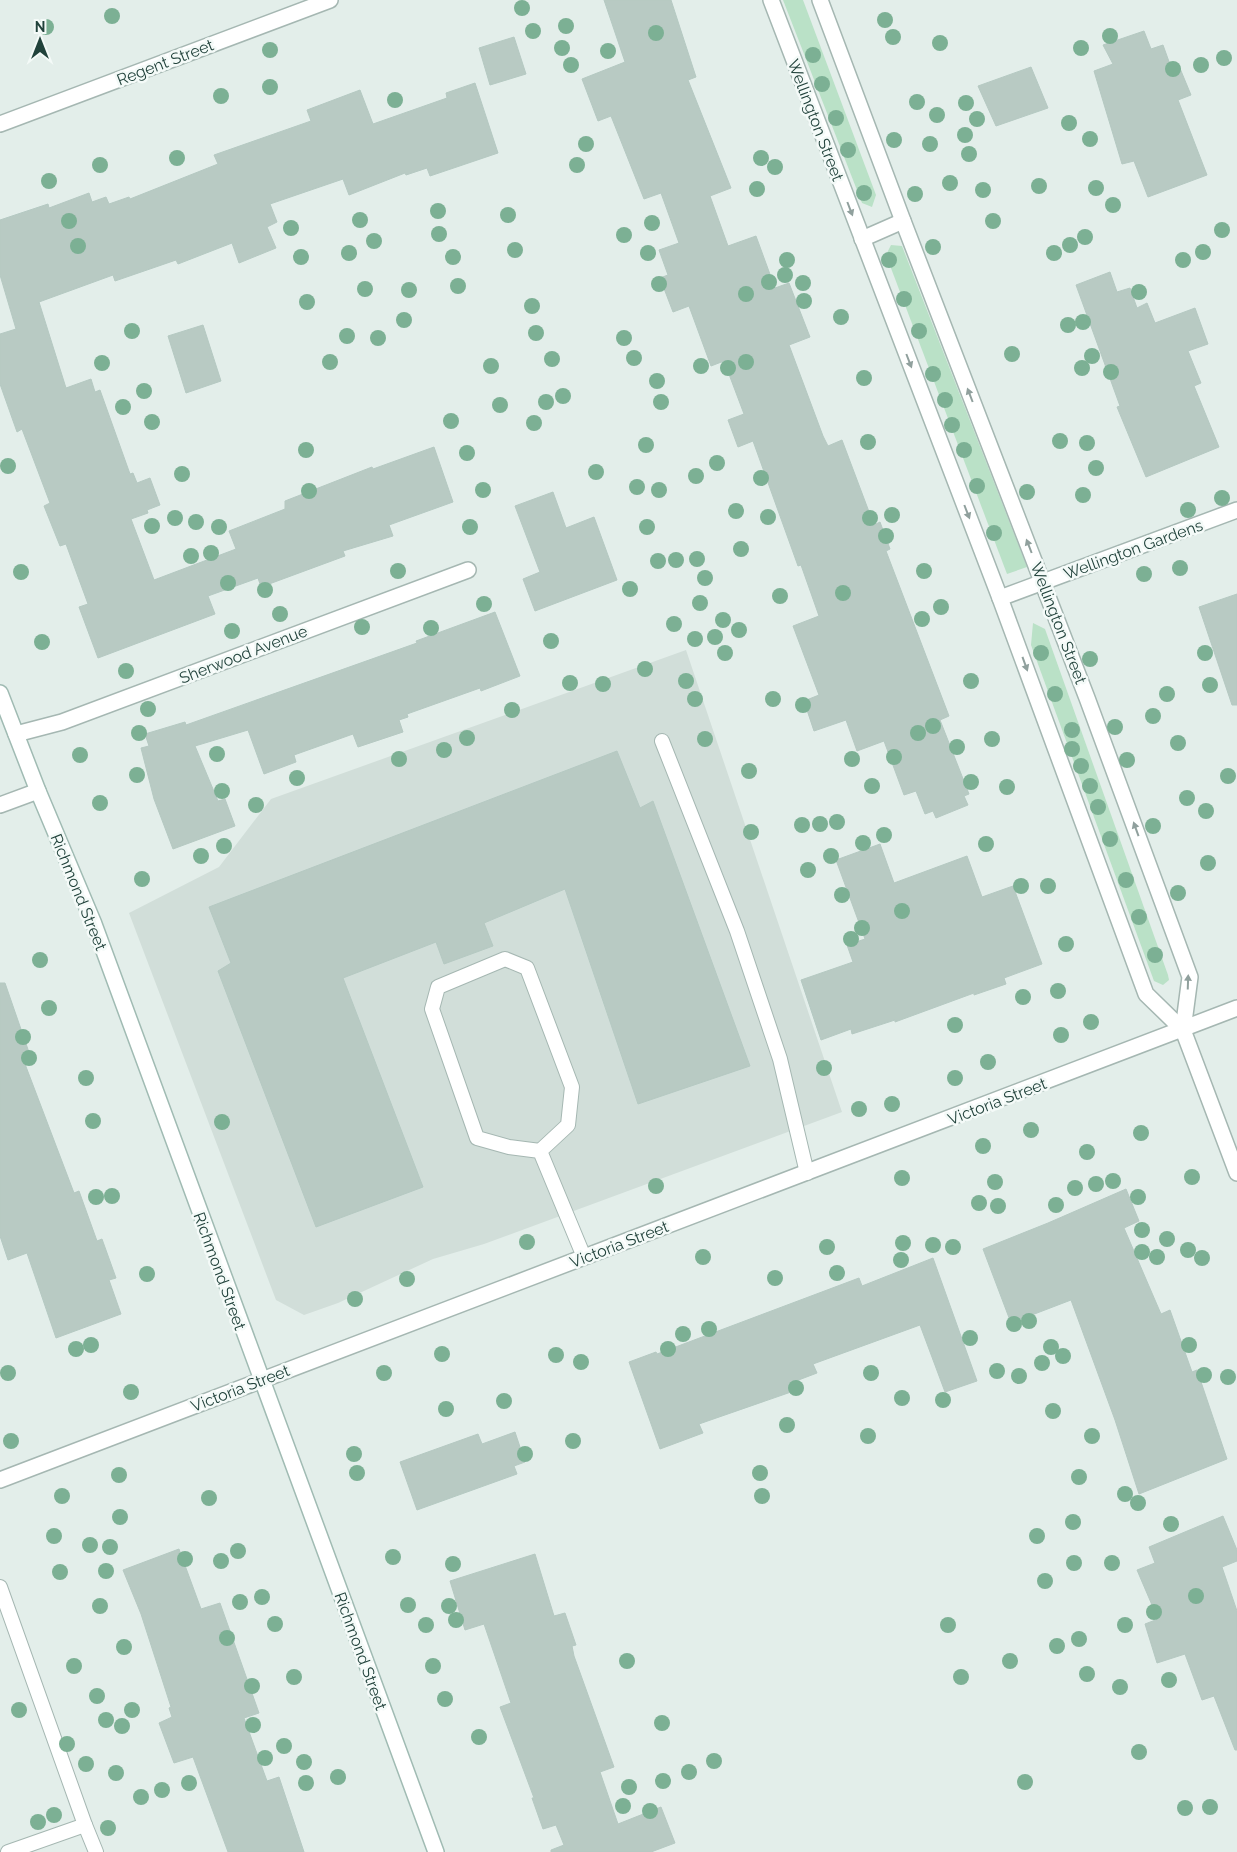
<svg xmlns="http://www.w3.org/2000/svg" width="1237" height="1852" font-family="Raleway,sans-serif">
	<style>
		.built { fill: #d1ded9 }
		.green { fill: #bae1c7 }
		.building { fill: #b8cac3; stroke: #b5c9c2 }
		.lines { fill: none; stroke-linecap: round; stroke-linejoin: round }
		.lane-casing { stroke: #a5b7b2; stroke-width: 16 }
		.street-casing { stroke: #a5b7b2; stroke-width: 18 }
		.secondary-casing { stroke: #a0bbb3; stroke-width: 18 }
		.lane { stroke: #fff; stroke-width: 14 }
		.street { stroke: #fff; stroke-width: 15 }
		.secondary { stroke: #fff; stroke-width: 15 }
		.tree { fill: #7cb094 }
		.oneway { fill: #90a09d }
		.labels { text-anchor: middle; stroke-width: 5; stroke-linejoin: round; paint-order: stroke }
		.street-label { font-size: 16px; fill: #21423b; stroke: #f4faf8 }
	</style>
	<rect width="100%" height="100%" fill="#e3eeea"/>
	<polygon class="built" points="686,650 842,1112 484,1244 433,1259 338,1303 304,1315 276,1300 129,913 219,867 271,799"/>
	<g class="green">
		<polygon points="783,0 803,0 876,195 872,207 862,203"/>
		<polygon points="891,245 902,246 1027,567 1007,574 886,255"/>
		<polygon points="1033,623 1045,629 1168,975 1169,980 1163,985 1154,981 1031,645"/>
	</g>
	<g class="building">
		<polygon points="604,0 671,0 696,77 688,80 731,188 710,196 728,246 756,236 775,288 789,283 810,337 789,345 823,436 828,446 842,440 874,525 880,522 890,549 886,551 949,716 940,720 969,794 964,796 968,805 936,818 933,811 925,814 916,791 904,795 884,741 857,751 846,720 814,731 804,701 819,695 793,626 819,616 801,565 798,566 753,441 738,447 728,420 744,414 724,361 711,366 689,306 673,312 660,278 668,275 659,250 679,243 661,193 644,199 611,116 598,121 582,79 625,62"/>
		<polygon points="1144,31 1151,49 1163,45 1172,70 1179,66 1191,95 1178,100 1207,175 1148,197 1134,161 1122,164 1094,71 1113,64 1103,45"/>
		<polygon points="514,37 526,74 490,85 479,48"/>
		<polygon points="1031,67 1048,108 996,126 978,86"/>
		<polygon points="475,83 498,153 430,176 427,168 406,175 405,173 349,195 343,179 270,204 277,222 267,227 276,248 239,263 232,243 178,264 176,260 115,281 113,275 39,302 66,388 91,379 95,392 100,390 130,474 133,473 137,483 150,478 160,505 147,510 148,513 131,519 154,580 236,549 229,531 285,509 285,501 372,467 373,469 434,447 453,502 389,525 393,536 343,551 345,556 261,587 258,578 208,596 215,614 98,658 79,607 88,604 66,544 60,546 44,506 50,503 22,429 17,432 0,384 0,334 16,329 0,275 0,220 48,204 49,208 89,193 92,202 106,197 109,204 129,197 130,199 218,164 214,155 311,121 307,110 360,90 373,124 447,98 446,93"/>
		<polygon points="1110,272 1117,292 1130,288 1137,308 1147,303 1155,323 1195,308 1208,344 1188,351 1201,383 1194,386 1219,447 1146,477 1117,407 1120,406 1076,285"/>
		<polygon points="203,325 221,381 186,393 168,336"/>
		<polygon points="553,492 566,528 594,517 617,580 535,611 523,579 540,572 515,506"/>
		<polygon points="1237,594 1237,705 1232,705 1199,607"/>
		<polygon points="495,612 520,676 481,691 480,688 407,714 408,717 399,720 403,732 358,747 353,734 294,755 296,762 264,774 248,730 195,746 218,801 225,799 235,826 173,849 154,799 141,748 149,746 145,734 185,722 186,725 417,643 416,641"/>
		<polygon points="617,751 640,808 653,801 750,1066 638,1104 565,889 484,923 493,946 444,964 436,942 343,978 423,1187 316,1227 218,971 231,963 209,907"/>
		<polygon points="880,844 894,883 967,856 982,897 1013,886 1042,964 1004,978 1006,984 974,995 974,993 895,1022 895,1020 852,1034 851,1029 821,1040 801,980 853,962 847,945 865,939 836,860"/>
		<polygon points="0,983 5,983 32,1061 25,1064 74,1193 79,1191 97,1241 102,1239 116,1278 109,1280 121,1314 56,1338 27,1253 8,1260 0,1236"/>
		<polygon points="1126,1189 1139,1221 1124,1228 1161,1314 1170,1310 1192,1372 1197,1370 1227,1459 1139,1494 1115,1420 1071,1300 1011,1323 983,1249 1048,1223"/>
		<polygon points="933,1258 977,1381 945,1392 920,1325 813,1364 817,1373 788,1384 791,1392 699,1424 703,1433 660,1449 629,1362 656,1352 657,1354 859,1278 862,1286"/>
		<polygon points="515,1432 525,1462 514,1466 517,1474 417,1510 400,1462 478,1434 482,1444"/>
		<polygon points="1223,1516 1237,1550 1237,1561 1222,1567 1237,1611 1237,1750 1235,1750 1214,1696 1202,1700 1185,1654 1157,1663 1145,1624 1158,1619 1137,1570 1155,1563 1149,1547"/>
		<polygon points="179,1549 201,1609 220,1603 259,1713 244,1718 267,1781 279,1777 304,1852 228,1852 193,1757 174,1763 159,1723 172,1717 169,1708 171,1707 141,1614 123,1570"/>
		<polygon points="535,1554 554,1616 565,1613 576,1645 572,1646 574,1656 614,1767 600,1772 618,1824 661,1807 675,1843 651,1852 551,1852 551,1850 564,1845 556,1825 543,1829 532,1798 534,1798 500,1707 511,1703 484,1624 465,1630 450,1581"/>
	</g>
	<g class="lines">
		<defs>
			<g id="lane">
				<polyline points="662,741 737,931 780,1059 807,1173"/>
				<polyline points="540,1151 509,1147 477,1138 432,1009 438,987 505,959 527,968 572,1087 568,1125 540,1151 584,1257"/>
				<polyline points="0,1587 85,1825 8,1852"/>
				<polyline points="85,1825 96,1852"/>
			</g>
			<g id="street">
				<polyline points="771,0 1000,598 1146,994 1183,1030 1237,1173"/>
				<polyline points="820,0 903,221 1087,698 1190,977 1183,1030"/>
				<polyline points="0,124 330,0"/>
				<polyline points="862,239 903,221"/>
				<polyline points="1000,598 1237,510"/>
				<polyline points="16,734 62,722 468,570"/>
				<polyline points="0,805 38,791"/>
				<polyline points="0,1480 1237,1008"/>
			</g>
			<polyline id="secondary" points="0,693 38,791 94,924 436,1852"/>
		</defs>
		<use href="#lane" class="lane-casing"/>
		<use href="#street" class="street-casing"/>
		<use href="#secondary" class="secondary-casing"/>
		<use href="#lane" class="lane"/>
		<use href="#street" class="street"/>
		<use href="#secondary" class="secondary"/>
	</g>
	<g class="tree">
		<circle cx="522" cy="8" r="8"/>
		<circle cx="112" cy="16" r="8"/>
		<circle cx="885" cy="20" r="8"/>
		<circle cx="566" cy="26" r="8"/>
		<circle cx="46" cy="27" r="8"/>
		<circle cx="533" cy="31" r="8"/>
		<circle cx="656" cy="33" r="8"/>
		<circle cx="1110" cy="36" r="8"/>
		<circle cx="893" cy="37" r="8"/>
		<circle cx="940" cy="43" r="8"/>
		<circle cx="562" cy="48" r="8"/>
		<circle cx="1081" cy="48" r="8"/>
		<circle cx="270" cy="50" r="8"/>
		<circle cx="608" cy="51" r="8"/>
		<circle cx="813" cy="55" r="8"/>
		<circle cx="1224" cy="58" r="8"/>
		<circle cx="571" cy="65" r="8"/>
		<circle cx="1201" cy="65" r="8"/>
		<circle cx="1173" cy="69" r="8"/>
		<circle cx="822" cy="84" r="8"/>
		<circle cx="270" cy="87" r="8"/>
		<circle cx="221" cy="96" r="8"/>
		<circle cx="395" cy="100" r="8"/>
		<circle cx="917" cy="102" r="8"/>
		<circle cx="966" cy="103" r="8"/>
		<circle cx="937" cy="115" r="8"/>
		<circle cx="836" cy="118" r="8"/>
		<circle cx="977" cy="119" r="8"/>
		<circle cx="1069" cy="123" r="8"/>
		<circle cx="965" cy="135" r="8"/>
		<circle cx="1090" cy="139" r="8"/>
		<circle cx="894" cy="140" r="8"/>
		<circle cx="586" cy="144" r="8"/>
		<circle cx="930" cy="144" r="8"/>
		<circle cx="848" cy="150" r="8"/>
		<circle cx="969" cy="154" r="8"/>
		<circle cx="177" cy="158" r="8"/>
		<circle cx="761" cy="158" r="8"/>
		<circle cx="100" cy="165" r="8"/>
		<circle cx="577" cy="165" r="8"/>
		<circle cx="775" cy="167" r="8"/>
		<circle cx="49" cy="181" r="8"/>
		<circle cx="950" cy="183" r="8"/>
		<circle cx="1039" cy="186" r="8"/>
		<circle cx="1096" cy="188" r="8"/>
		<circle cx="757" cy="189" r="8"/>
		<circle cx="983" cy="190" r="8"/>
		<circle cx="864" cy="193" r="8"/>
		<circle cx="915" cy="194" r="8"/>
		<circle cx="1113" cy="205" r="8"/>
		<circle cx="438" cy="211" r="8"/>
		<circle cx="508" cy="215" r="8"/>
		<circle cx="360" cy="220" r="8"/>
		<circle cx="69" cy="221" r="8"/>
		<circle cx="993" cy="221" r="8"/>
		<circle cx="652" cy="223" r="8"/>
		<circle cx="291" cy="228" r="8"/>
		<circle cx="1222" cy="230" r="8"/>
		<circle cx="439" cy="234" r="8"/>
		<circle cx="624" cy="235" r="8"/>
		<circle cx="1085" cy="237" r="8"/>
		<circle cx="374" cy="241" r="8"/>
		<circle cx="1070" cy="245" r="8"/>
		<circle cx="78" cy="246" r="8"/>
		<circle cx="933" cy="247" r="8"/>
		<circle cx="515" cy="250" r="8"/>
		<circle cx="1203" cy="252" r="8"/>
		<circle cx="349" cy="253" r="8"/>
		<circle cx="648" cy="253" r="8"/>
		<circle cx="1054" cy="253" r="8"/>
		<circle cx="301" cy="257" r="8"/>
		<circle cx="453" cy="257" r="8"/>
		<circle cx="787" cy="260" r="8"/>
		<circle cx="889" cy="260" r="8"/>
		<circle cx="1183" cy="260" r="8"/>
		<circle cx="785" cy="275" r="8"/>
		<circle cx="769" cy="282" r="8"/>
		<circle cx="803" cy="283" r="8"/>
		<circle cx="659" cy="284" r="8"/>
		<circle cx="458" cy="286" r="8"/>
		<circle cx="365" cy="289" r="8"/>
		<circle cx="409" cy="290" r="8"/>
		<circle cx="1139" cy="292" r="8"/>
		<circle cx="746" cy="294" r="8"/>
		<circle cx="904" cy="299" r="8"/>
		<circle cx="804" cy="301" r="8"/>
		<circle cx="307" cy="302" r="8"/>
		<circle cx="532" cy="306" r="8"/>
		<circle cx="841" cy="317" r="8"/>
		<circle cx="404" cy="320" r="8"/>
		<circle cx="1083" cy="322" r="8"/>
		<circle cx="1068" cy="325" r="8"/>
		<circle cx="132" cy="331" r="8"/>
		<circle cx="919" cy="331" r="8"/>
		<circle cx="536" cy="333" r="8"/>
		<circle cx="347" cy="336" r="8"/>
		<circle cx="378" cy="338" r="8"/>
		<circle cx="624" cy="338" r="8"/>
		<circle cx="1012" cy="354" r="8"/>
		<circle cx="1092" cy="356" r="8"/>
		<circle cx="634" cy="358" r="8"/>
		<circle cx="552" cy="359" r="8"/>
		<circle cx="330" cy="362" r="8"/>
		<circle cx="746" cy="362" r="8"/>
		<circle cx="102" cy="363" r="8"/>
		<circle cx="491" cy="366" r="8"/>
		<circle cx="701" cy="366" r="8"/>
		<circle cx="728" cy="368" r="8"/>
		<circle cx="1082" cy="368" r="8"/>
		<circle cx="1111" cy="372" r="8"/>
		<circle cx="933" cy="374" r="8"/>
		<circle cx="864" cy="378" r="8"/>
		<circle cx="657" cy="381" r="8"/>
		<circle cx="144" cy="391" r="8"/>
		<circle cx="563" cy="396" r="8"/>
		<circle cx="945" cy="400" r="8"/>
		<circle cx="546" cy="402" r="8"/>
		<circle cx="661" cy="402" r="8"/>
		<circle cx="500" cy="405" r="8"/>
		<circle cx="123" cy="407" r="8"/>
		<circle cx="451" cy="421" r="8"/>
		<circle cx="152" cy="422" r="8"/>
		<circle cx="534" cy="423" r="8"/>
		<circle cx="952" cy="425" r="8"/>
		<circle cx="1060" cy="441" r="8"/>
		<circle cx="868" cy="442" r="8"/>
		<circle cx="1087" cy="443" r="8"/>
		<circle cx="646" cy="445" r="8"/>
		<circle cx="306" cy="450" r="8"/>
		<circle cx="964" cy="450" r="8"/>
		<circle cx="467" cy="453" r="8"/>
		<circle cx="717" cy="463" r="8"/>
		<circle cx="8" cy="466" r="8"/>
		<circle cx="1096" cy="468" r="8"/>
		<circle cx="596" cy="472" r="8"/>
		<circle cx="182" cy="474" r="8"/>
		<circle cx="696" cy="476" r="8"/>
		<circle cx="761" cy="478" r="8"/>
		<circle cx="977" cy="486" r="8"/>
		<circle cx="637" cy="487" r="8"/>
		<circle cx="483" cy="490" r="8"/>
		<circle cx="659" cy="490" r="8"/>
		<circle cx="309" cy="491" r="8"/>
		<circle cx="1027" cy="492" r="8"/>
		<circle cx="1083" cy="495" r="8"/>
		<circle cx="1222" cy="498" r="8"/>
		<circle cx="1188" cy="510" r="8"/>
		<circle cx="736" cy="511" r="8"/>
		<circle cx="892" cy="515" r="8"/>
		<circle cx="768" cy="517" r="8"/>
		<circle cx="175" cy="518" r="8"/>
		<circle cx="870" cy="518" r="8"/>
		<circle cx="196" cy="522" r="8"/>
		<circle cx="152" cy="526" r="8"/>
		<circle cx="219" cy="527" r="8"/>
		<circle cx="470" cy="527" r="8"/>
		<circle cx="647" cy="527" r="8"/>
		<circle cx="994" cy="533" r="8"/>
		<circle cx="886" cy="536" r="8"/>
		<circle cx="741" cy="549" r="8"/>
		<circle cx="211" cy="553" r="8"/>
		<circle cx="191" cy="556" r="8"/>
		<circle cx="697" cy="559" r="8"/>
		<circle cx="676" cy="560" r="8"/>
		<circle cx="658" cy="561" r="8"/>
		<circle cx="1180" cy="568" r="8"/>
		<circle cx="398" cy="571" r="8"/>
		<circle cx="924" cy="571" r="8"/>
		<circle cx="21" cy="572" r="8"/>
		<circle cx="1144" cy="574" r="8"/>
		<circle cx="705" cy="578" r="8"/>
		<circle cx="228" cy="583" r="8"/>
		<circle cx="630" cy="589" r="8"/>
		<circle cx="265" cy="590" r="8"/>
		<circle cx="843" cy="593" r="8"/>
		<circle cx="780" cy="596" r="8"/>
		<circle cx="700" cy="603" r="8"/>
		<circle cx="484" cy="604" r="8"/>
		<circle cx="941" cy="607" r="8"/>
		<circle cx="280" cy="614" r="8"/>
		<circle cx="922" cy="619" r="8"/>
		<circle cx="723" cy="620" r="8"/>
		<circle cx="674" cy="624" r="8"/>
		<circle cx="362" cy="627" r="8"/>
		<circle cx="431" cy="628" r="8"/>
		<circle cx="739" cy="630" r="8"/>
		<circle cx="232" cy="631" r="8"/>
		<circle cx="715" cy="637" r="8"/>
		<circle cx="695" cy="639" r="8"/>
		<circle cx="551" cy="641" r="8"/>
		<circle cx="42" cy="642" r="8"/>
		<circle cx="725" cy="653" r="8"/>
		<circle cx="1041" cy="653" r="8"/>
		<circle cx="1205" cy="653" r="8"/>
		<circle cx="1090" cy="659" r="8"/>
		<circle cx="645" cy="669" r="8"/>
		<circle cx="126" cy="671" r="8"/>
		<circle cx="686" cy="681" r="8"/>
		<circle cx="971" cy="681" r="8"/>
		<circle cx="570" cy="683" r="8"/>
		<circle cx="603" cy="684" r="8"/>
		<circle cx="1210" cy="685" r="8"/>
		<circle cx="1055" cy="694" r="8"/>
		<circle cx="1167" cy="694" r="8"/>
		<circle cx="695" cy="699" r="8"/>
		<circle cx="773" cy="699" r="8"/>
		<circle cx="803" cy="705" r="8"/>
		<circle cx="148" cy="709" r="8"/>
		<circle cx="512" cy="710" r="8"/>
		<circle cx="1153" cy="716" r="8"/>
		<circle cx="933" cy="726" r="8"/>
		<circle cx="1115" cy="727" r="8"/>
		<circle cx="1072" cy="730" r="8"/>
		<circle cx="139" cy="733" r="8"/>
		<circle cx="918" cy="733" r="8"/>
		<circle cx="467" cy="738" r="8"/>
		<circle cx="705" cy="739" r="8"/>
		<circle cx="992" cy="739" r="8"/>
		<circle cx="1178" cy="743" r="8"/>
		<circle cx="957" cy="747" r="8"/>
		<circle cx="1072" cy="749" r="8"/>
		<circle cx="444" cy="750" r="8"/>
		<circle cx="217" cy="754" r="8"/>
		<circle cx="80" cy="755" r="8"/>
		<circle cx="894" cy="757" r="8"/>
		<circle cx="399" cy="759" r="8"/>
		<circle cx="852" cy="759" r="8"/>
		<circle cx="1127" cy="760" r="8"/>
		<circle cx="1081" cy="766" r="8"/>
		<circle cx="749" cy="771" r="8"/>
		<circle cx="137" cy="775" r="8"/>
		<circle cx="1228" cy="776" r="8"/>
		<circle cx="297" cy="778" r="8"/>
		<circle cx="971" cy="782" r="8"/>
		<circle cx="872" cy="786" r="8"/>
		<circle cx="1090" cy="786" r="8"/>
		<circle cx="1007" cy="787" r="8"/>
		<circle cx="222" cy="791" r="8"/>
		<circle cx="1187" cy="798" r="8"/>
		<circle cx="100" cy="803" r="8"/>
		<circle cx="256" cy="805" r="8"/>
		<circle cx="1098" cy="807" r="8"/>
		<circle cx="1206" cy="811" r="8"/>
		<circle cx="837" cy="822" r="8"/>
		<circle cx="820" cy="824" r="8"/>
		<circle cx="802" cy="825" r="8"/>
		<circle cx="1153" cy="826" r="8"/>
		<circle cx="751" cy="832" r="8"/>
		<circle cx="884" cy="835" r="8"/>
		<circle cx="1110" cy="839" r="8"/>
		<circle cx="863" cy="843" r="8"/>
		<circle cx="986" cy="844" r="8"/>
		<circle cx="224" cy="846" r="8"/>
		<circle cx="201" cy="856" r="8"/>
		<circle cx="831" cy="856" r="8"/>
		<circle cx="1208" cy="863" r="8"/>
		<circle cx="808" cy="870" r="8"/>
		<circle cx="142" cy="879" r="8"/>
		<circle cx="1126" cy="880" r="8"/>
		<circle cx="1021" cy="886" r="8"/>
		<circle cx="1048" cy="886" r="8"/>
		<circle cx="1178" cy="893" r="8"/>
		<circle cx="842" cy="895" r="8"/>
		<circle cx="902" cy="911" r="8"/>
		<circle cx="1139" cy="917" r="8"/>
		<circle cx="862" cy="928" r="8"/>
		<circle cx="851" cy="939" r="8"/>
		<circle cx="1066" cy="944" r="8"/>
		<circle cx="1155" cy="955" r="8"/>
		<circle cx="40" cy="960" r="8"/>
		<circle cx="1058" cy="991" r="8"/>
		<circle cx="1023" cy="997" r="8"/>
		<circle cx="49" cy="1008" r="8"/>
		<circle cx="1091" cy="1022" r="8"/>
		<circle cx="955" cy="1025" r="8"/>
		<circle cx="1061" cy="1035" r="8"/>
		<circle cx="23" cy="1037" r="8"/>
		<circle cx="29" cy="1058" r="8"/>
		<circle cx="988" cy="1062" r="8"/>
		<circle cx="824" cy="1068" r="8"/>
		<circle cx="86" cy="1078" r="8"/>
		<circle cx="955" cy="1078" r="8"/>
		<circle cx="892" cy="1104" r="8"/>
		<circle cx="859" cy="1109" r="8"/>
		<circle cx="93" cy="1121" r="8"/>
		<circle cx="222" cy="1122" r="8"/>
		<circle cx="1031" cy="1130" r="8"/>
		<circle cx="1141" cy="1133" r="8"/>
		<circle cx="983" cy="1146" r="8"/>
		<circle cx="1087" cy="1152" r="8"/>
		<circle cx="1192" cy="1177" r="8"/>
		<circle cx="902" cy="1178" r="8"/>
		<circle cx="1113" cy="1181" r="8"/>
		<circle cx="995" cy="1182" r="8"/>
		<circle cx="1096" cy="1184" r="8"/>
		<circle cx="656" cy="1186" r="8"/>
		<circle cx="1075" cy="1188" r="8"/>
		<circle cx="112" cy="1196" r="8"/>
		<circle cx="96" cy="1197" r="8"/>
		<circle cx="1138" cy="1197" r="8"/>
		<circle cx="979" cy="1203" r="8"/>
		<circle cx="1056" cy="1205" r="8"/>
		<circle cx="998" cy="1206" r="8"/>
		<circle cx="1142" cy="1230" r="8"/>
		<circle cx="1167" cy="1239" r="8"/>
		<circle cx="527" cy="1242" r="8"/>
		<circle cx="903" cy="1243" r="8"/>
		<circle cx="933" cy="1245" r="8"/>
		<circle cx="827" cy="1247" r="8"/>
		<circle cx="953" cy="1247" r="8"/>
		<circle cx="1188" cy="1250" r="8"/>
		<circle cx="1142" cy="1252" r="8"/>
		<circle cx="703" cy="1257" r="8"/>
		<circle cx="1157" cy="1257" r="8"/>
		<circle cx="1202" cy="1258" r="8"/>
		<circle cx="901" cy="1260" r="8"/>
		<circle cx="837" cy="1273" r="8"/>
		<circle cx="147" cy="1274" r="8"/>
		<circle cx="775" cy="1278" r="8"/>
		<circle cx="407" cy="1279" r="8"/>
		<circle cx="355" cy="1299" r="8"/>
		<circle cx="1029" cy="1321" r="8"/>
		<circle cx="1014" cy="1324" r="8"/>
		<circle cx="709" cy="1329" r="8"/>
		<circle cx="683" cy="1334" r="8"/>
		<circle cx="970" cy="1338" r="8"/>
		<circle cx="91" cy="1345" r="8"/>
		<circle cx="1189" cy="1345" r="8"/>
		<circle cx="1051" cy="1347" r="8"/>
		<circle cx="76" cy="1349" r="8"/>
		<circle cx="668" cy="1349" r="8"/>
		<circle cx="442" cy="1354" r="8"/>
		<circle cx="556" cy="1355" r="8"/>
		<circle cx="1063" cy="1356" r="8"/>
		<circle cx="581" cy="1362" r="8"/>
		<circle cx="1042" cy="1363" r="8"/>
		<circle cx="997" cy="1371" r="8"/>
		<circle cx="8" cy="1373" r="8"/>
		<circle cx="384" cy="1373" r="8"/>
		<circle cx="871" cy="1373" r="8"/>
		<circle cx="1204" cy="1375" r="8"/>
		<circle cx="1019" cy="1376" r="8"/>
		<circle cx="1228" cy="1377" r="8"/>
		<circle cx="796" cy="1388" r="8"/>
		<circle cx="131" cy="1392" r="8"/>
		<circle cx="902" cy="1398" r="8"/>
		<circle cx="943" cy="1400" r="8"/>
		<circle cx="504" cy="1401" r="8"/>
		<circle cx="446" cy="1409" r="8"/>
		<circle cx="1053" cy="1411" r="8"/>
		<circle cx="787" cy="1425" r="8"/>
		<circle cx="868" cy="1436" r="8"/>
		<circle cx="1092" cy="1436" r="8"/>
		<circle cx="11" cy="1441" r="8"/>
		<circle cx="573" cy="1441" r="8"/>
		<circle cx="354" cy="1454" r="8"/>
		<circle cx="525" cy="1454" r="8"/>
		<circle cx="357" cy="1473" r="8"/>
		<circle cx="760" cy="1473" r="8"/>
		<circle cx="119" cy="1475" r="8"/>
		<circle cx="1079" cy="1477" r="8"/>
		<circle cx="1125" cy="1494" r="8"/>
		<circle cx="62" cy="1496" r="8"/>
		<circle cx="762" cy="1496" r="8"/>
		<circle cx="209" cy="1498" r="8"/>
		<circle cx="1138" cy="1503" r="8"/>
		<circle cx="120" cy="1517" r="8"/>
		<circle cx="1073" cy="1522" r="8"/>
		<circle cx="1171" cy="1524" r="8"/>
		<circle cx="54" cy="1536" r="8"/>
		<circle cx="1037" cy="1536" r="8"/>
		<circle cx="90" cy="1545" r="8"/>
		<circle cx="110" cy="1547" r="8"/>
		<circle cx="238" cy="1551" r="8"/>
		<circle cx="393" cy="1557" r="8"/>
		<circle cx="185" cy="1559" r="8"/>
		<circle cx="221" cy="1561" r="8"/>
		<circle cx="1074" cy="1563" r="8"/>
		<circle cx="1112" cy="1563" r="8"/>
		<circle cx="453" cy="1564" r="8"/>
		<circle cx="106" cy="1571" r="8"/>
		<circle cx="60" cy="1572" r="8"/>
		<circle cx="1045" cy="1581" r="8"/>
		<circle cx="1196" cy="1596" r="8"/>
		<circle cx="262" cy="1597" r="8"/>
		<circle cx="240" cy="1602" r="8"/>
		<circle cx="408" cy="1605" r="8"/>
		<circle cx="100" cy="1606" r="8"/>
		<circle cx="449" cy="1606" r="8"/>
		<circle cx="1154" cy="1612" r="8"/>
		<circle cx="456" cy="1620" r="8"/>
		<circle cx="275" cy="1624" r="8"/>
		<circle cx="426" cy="1625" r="8"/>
		<circle cx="948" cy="1625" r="8"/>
		<circle cx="1125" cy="1625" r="8"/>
		<circle cx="227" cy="1638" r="8"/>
		<circle cx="1079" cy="1639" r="8"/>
		<circle cx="1057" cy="1646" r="8"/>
		<circle cx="124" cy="1647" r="8"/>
		<circle cx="627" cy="1661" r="8"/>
		<circle cx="1010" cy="1661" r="8"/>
		<circle cx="74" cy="1666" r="8"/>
		<circle cx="433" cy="1666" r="8"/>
		<circle cx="1087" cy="1674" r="8"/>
		<circle cx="294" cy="1677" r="8"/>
		<circle cx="961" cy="1677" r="8"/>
		<circle cx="1169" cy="1680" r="8"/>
		<circle cx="252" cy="1686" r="8"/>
		<circle cx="1120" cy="1687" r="8"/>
		<circle cx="97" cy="1696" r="8"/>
		<circle cx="445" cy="1699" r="8"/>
		<circle cx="19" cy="1710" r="8"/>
		<circle cx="132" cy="1710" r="8"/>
		<circle cx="106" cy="1720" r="8"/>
		<circle cx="662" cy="1723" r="8"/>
		<circle cx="253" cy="1725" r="8"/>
		<circle cx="122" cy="1726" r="8"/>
		<circle cx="479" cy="1737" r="8"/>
		<circle cx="67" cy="1744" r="8"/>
		<circle cx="284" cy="1746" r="8"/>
		<circle cx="1139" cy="1752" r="8"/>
		<circle cx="265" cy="1758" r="8"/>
		<circle cx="714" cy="1761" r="8"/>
		<circle cx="304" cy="1762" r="8"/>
		<circle cx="86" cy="1764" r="8"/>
		<circle cx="689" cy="1772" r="8"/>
		<circle cx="116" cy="1773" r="8"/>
		<circle cx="338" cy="1777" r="8"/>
		<circle cx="663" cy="1781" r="8"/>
		<circle cx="1025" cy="1782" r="8"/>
		<circle cx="189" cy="1783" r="8"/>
		<circle cx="306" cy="1783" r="8"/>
		<circle cx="629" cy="1787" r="8"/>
		<circle cx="162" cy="1790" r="8"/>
		<circle cx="141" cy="1797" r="8"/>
		<circle cx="623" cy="1806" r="8"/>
		<circle cx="1210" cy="1807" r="8"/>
		<circle cx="1185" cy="1808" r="8"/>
		<circle cx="650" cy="1811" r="8"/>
		<circle cx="54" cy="1815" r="8"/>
		<circle cx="38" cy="1822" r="8"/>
		<circle cx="108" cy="1828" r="8"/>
	</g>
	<defs><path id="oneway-solid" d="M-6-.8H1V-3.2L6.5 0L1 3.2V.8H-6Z" transform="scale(1.25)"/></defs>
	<g class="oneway">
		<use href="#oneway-solid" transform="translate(850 209) rotate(69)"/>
		<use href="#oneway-solid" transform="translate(909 361) rotate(69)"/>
		<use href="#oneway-solid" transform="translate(970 395) rotate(-111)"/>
		<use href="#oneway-solid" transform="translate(967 512) rotate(69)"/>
		<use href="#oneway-solid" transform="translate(1029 546) rotate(-111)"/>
		<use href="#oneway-solid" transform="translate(1025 664) rotate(70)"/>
		<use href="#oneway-solid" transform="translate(1136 829) rotate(-110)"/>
		<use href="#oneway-solid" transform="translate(1188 982) rotate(-88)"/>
	</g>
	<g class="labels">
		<g class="street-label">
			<text transform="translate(165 62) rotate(-21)" y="6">Regent Street</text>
			<text transform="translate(816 120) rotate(69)" y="6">Wellington Street</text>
			<text transform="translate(1133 549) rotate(-20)" y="6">Wellington Gardens</text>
			<text transform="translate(1059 623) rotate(69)" y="6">Wellington Street</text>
			<text transform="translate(243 654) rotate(-21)" y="6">Sherwood Avenue</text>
			<text transform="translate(79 892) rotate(68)" y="6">Richmond Street</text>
			<text transform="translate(997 1101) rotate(-21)" y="6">Victoria Street</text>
			<text transform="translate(619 1244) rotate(-21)" y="6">Victoria Street</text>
			<text transform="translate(220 1271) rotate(70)" y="6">Richmond Street</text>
			<text transform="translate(240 1388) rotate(-21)" y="6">Victoria Street</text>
			<text transform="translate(361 1651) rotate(70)" y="6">Richmond Street</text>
		</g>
	</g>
	<g transform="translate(40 40)" stroke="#f4faf8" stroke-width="4" paint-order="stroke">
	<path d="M0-4L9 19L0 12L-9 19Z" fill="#21423b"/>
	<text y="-8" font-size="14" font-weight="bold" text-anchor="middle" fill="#21423b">N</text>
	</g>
</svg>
